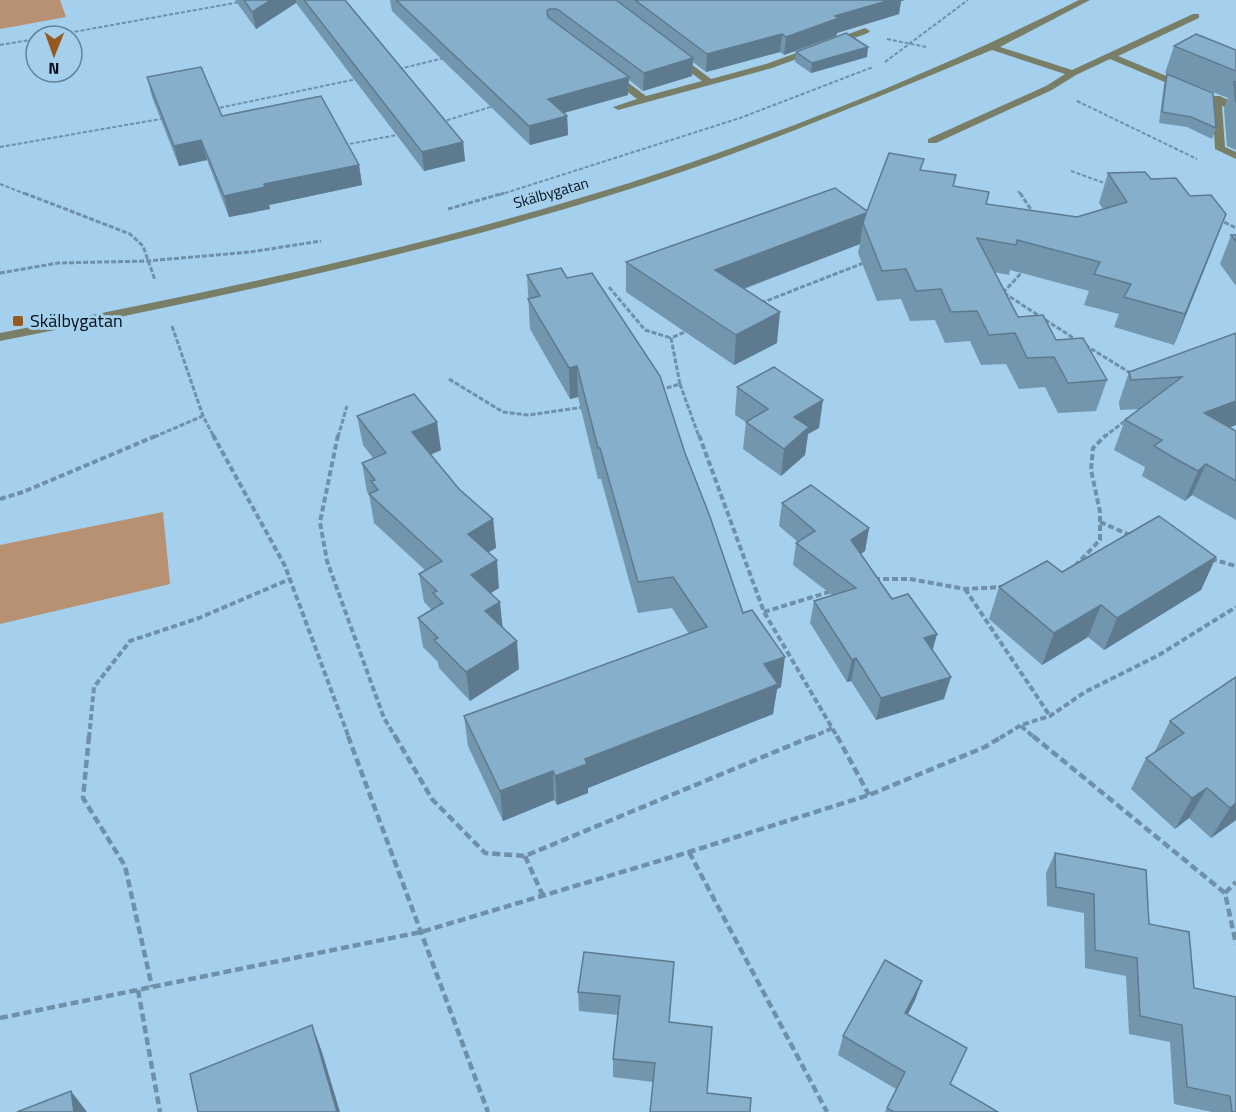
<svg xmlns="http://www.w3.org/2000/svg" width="1236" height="1112" font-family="'Titillium Web',sans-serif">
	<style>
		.green { fill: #b89173 }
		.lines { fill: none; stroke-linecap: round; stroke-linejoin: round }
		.path-far3 { stroke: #6f90a8; stroke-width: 2; stroke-dasharray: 4 2; stroke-linecap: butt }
		.path-far2 { stroke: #6f90a8; stroke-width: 3; stroke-dasharray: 5 2; stroke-linecap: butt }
		.path-far1 { stroke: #6f90a8; stroke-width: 4; stroke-dasharray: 6 3; stroke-linecap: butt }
		.path { stroke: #6f90a8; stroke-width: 4.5; stroke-dasharray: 8 4; stroke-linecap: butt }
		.minor { fill: #797f67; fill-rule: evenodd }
		.wall { fill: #7396af }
		.shaded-wall { fill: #5e7a8f }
		.building { fill: #86afcc; stroke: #5e7a8f; stroke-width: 1.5 }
		.poi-dot { fill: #97591e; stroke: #a4cfed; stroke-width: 2 }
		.labels { text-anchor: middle; stroke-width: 6; stroke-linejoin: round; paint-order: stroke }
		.far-street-label { font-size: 15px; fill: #010d17; stroke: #a4cfed }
		.poi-label { font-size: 18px; fill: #010d17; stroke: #a4cfed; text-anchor: start }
	</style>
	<rect width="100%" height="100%" fill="#a4cfed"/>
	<g class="green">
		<polygon points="0,0 60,0 66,17 0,29"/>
		<polygon points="163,512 170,584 0,624 0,545"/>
	</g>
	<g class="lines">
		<g class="path-far3">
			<polyline points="51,36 240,2"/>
			<polyline points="887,39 926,47"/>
			<polyline points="0,45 36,39"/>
			<polyline points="885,62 968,0"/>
			<polyline points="399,69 444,58"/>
			<polyline points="1077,101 1197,159"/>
			<polyline points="214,109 357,79"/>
			<polyline points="441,122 494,106"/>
			<polyline points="344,145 402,134"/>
			<polyline points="0,147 166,118"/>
			<polyline points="1071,171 1107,184"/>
			<polyline points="0,184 28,195"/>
			<polyline points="1018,191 1021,195"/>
			<polyline points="499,195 740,118 873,67"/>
		</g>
		<g class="path-far2">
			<polyline points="24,193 130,234 143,246 155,280"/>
			<polyline points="1020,193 1034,214"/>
			<polyline points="448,209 504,193"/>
			<polyline points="1218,219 1236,228"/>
			<polyline points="0,273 58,263 147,261 250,252 321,241"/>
			<polyline points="609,287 645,330 671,338"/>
			<polyline points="1003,293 1023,271"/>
			<polyline points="1004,293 1078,341"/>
			<polyline points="761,303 866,262"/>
			<polyline points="172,326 203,416 214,437"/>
			<polyline points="1085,345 1132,374"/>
			<polyline points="449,379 503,412 528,415 585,407"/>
			<polyline points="680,384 699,437"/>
			<polyline points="660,390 680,384 671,338 687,331"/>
			<polyline points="154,437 203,416"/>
			<polyline points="338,437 347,406"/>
			<polyline points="1104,437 1129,418"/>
		</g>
		<g class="path-far1">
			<polyline points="213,435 285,566 349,738"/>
			<polyline points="338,435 320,522 327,561 384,718 396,738"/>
			<polyline points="699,435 764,612 838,738"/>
			<polyline points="0,499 23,492 158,435"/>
			<polyline points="1100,522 1132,536"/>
			<polyline points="1211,559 1236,566"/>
			<polyline points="1075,566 1100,540 1100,512 1091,470 1093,448 1106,435"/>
			<polyline points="874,579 910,579 965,589 1003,587"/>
			<polyline points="965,589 1050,716"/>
			<polyline points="764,612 832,591"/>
			<polyline points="1021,726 1035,738"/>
			<polyline points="89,738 94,687 130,641 199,618 290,579"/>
			<polyline points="810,738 833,728"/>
			<polyline points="1000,738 1021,725 1050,716 1085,692 1159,655 1236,607"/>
		</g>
		<g class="path">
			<polyline points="89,736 83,798 125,866 152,987"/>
			<polyline points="348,736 488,1112"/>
			<polyline points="395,736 432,799 485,853 525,856 813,736"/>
			<polyline points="837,736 869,795"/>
			<polyline points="1033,736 1225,893 1236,944"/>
			<polyline points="689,852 827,1112"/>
			<polyline points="525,856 543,896"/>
			<polyline points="1225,893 1236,882"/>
			<polyline points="138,990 160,1112"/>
			<polyline points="0,1018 421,932 689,852 869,795 985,747 1003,736"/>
		</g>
		<g class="minor">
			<path d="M1079 0H1090L1000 47 1072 70 1193 14H1199V18L1118 56 1215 96H1220L1236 104V111L1222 106 1225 147 1236 152V159L1215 149 1212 102 1110 59 1076 75 1052 90 936 143H928V139L1046 86 1065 74 992 50C873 99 755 149 633 188 426 254 212 299 0 341V333C209 293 422 248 626 184 781 134 933 73 1079 0Z"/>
			<polygon points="865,28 870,31 868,33 772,68 618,110 613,107 637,99 609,77 609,73 615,73 646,96 702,81 673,59 673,55 679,55 711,79 766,64"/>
		</g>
	</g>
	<g class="wall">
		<polygon points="235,0 345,0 463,142 465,161 424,171 296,3 256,29"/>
		<polygon points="390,0 905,0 901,1 899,14 837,33 836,36 784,55 780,52 706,72 693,62 692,76 643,91 629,80 628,95 564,113 567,116 568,135 530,145 392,11"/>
		<polygon points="1174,46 1236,50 1236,150 1227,146 1224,109 1228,98 1165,73"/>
		<polygon points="796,52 867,57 811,73 795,62"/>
		<polygon points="1167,74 1216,128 1212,139 1187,127 1159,123 1164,84"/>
		<polygon points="147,77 222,116 359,165 362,185 269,205 270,209 229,217 207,160 179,166 152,97"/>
		<polygon points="922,170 986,204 1077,217 1103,209 1099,203 1108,173 1151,179 1190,196 1226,214 1174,345 1114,327 1119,314 1084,305 1089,291 1010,270 1009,275 994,272 1018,317 1056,340 1107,380 1096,411 1058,413 1045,387 1019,389 1006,364 981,365 970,341 945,343 935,320 910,321 901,299 877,301 858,253 860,244 744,289 777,343 734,365 626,292 626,262 867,211"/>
		<polygon points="1231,235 1236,235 1236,286 1220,264"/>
		<polygon points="527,275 567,278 685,453 743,613 781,687 777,689 773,714 588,788 588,793 557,805 554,800 503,821 468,746 464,716 689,634 672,608 638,613 601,479 598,479 578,397 570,399 530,329"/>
		<polygon points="1236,333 1230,428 1236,431 1236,520 1192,495 1185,501 1142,476 1145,467 1114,450 1125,420 1139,409 1120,410 1119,402 1129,372"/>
		<polygon points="737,387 819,428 808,434 805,455 781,476 743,449 746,422 735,415"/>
		<polygon points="357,416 441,450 431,455 459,489 493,519 496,548 488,552 499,588 491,593 503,627 519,669 470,701 439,668 438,662 423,647 418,618 432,610 424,602 419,574 425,570 374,523 369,494 367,492 362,463 373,458 363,445"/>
		<polygon points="782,503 869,528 865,551 861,554 892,599 937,634 932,650 944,699 876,720 851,681 847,682 810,623 814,601 832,595 793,565 796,543 798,542 779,526"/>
		<polygon points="1216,557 1201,590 1104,650 1088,637 1042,665 989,619 999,587 1062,572"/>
		<polygon points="1236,677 1236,820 1211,838 1189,818 1175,829 1131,789 1146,758 1154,753 1170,721"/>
		<polygon points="1055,853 1149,924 1194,988 1236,1112 1212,1112 1174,1104 1170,1042 1129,1034 1126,976 1085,968 1084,913 1047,906 1046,873"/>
		<polygon points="584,952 670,1023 707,1093 750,1112 653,1082 613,1077 613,1059 618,1015 579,1011 578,992"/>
		<polygon points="922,981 915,1000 908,1014 951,1084 998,1112 885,1112 896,1089 838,1055 843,1036"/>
	</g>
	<g class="shaded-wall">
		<polygon points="271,0 296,0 296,3 256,29 252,12"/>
		<polygon points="886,0 905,0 901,1 899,14 837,33 836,36 784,55 786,37 835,16"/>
		<polygon points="782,34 780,52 706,72 707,54"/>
		<polygon points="868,47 867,57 811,73 812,63"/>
		<polygon points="693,58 692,76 643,91 644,73"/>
		<polygon points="629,77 628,95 549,117 548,99"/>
		<polygon points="567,116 568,135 530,145 529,126"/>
		<polygon points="201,140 207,160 179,166 174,146"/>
		<polygon points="463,142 465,161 424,171 422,152"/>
		<polygon points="359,165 362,185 269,205 270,209 229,217 224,196 264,184"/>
		<polygon points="866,213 863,223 860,244 713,300 715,270"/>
		<polygon points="1226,214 1215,243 1174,345 1185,314"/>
		<polygon points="780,312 777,343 734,365 736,335"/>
		<polygon points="577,366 578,397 570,399 569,368"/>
		<polygon points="823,400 819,428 808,434 805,455 781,476 784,449 794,417"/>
		<polygon points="1236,401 1236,425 1192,443 1204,413"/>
		<polygon points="437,422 441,450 416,460 412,432"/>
		<polygon points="1206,464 1192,495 1185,501 1198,471"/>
		<polygon points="493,519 496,548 471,562 468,534"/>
		<polygon points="869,528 865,551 847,563 851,540"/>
		<polygon points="1216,557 1201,590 1104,650 1117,618"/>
		<polygon points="497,560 499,588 474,603 471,575"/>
		<polygon points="500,602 503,631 485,611"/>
		<polygon points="1101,605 1088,637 1042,665 1054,633"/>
		<polygon points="937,634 931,656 924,638"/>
		<polygon points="517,641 519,669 470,701 466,672"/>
		<polygon points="785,657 781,687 777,689 773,714 588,788 588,793 557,805 555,776 585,759 764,664"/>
		<polygon points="856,658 851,681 847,682 852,660"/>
		<polygon points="951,677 944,699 876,720 881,698"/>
		<polygon points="553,771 554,800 503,821 500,791"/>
		<polygon points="1207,788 1189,818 1175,829 1192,798"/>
		<polygon points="1236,803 1236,820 1211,838 1230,808"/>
		<polygon points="922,981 915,1000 899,1032 905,1013"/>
		<polygon points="312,1025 322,1052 340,1112 337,1112"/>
		<polygon points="71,1091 87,1112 74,1112"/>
	</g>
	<g class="building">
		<polygon points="244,0 271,0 252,12"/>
		<polygon points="304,0 345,0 463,142 422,152"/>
		<polygon points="396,0 616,0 693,58 644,73 557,9 549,9 547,11 548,17 629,77 548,99 567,116 529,126"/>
		<polygon points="635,0 890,0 835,16 839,18 786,37 782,34 707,54"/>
		<polygon points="846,33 868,47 812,63 796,52"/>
		<polygon points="1196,34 1236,50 1236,71 1174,46"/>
		<polygon points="201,67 222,116 321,96 359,165 264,184 265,187 224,196 201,140 174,146 147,77"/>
		<polygon points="1167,74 1213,93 1216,128 1191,117 1162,112"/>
		<polygon points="1234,82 1236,82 1236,102"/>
		<polygon points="889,153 924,159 920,170 956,175 953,186 989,192 986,204 1077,217 1127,202 1108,173 1145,172 1151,179 1176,178 1190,196 1211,195 1226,214 1185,314 1124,297 1131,284 1094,274 1100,262 1017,240 1016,245 977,238 1018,317 1043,315 1056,340 1083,338 1107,380 1068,383 1054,357 1027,358 1015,333 989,335 977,311 951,312 941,289 916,291 906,269 882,271 863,223 866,213 715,270 780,312 736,335 626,262 835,188 867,211"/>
		<polygon points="1231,235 1236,235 1236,241"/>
		<polygon points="561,268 567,278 592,273 660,376 685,453 709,514 743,613 752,610 785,657 764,664 778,684 585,759 587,764 555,776 553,771 500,791 464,716 707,627 673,577 638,582 600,448 598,448 577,366 569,368 528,299 540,296 527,275"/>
		<polygon points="1236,333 1236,401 1204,413 1236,431 1236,481 1206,464 1198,471 1176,459 1154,446 1162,440 1125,420 1182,377 1131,380 1129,372"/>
		<polygon points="774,367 823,400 794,417 809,427 784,449 746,422 768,409 737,387"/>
		<polygon points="414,394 437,422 412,432 459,489 493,519 468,534 497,560 471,575 500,602 485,611 517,641 466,672 434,640 438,638 418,618 443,603 433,593 437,591 419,574 442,561 369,494 378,490 371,481 375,480 362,463 386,453 357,416"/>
		<polygon points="811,485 869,528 851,540 892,599 908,594 937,634 924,638 951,677 881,698 856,658 852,660 814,601 856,588 796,543 815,531 782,503"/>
		<polygon points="1159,516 1216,557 1117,618 1101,605 1054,633 999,587 1047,561 1062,572"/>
		<polygon points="1236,677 1236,803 1230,808 1207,788 1192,798 1146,758 1184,733 1170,721"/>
		<polygon points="1055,853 1146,870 1149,924 1189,932 1194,988 1236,997 1236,1112 1232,1112 1230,1096 1187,1087 1182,1025 1140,1016 1137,958 1095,950 1094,894 1056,887"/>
		<polygon points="584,952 674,962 669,1022 712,1027 707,1093 751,1098 750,1112 650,1112 655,1063 613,1059 620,996 578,992"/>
		<polygon points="885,960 922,981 905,1013 967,1048 950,1084 998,1112 894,1112 887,1108 905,1072 843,1036"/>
		<polygon points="312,1025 337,1112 198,1112 190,1074"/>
		<polygon points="71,1091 74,1112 17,1112"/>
	</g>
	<rect class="poi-dot" x="12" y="315" width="12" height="12" rx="3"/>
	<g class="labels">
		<g class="far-street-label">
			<text transform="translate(551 193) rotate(-16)" y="5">Skälbygatan</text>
		</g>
		<g class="poi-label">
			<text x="30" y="327">Skälbygatan</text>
		</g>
	</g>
	<g transform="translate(54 54) rotate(181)"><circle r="28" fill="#a4cfed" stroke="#638197" stroke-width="1.5"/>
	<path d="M0-4.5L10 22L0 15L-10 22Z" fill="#97591e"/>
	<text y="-9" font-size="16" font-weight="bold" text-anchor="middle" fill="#010d17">N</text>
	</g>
</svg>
